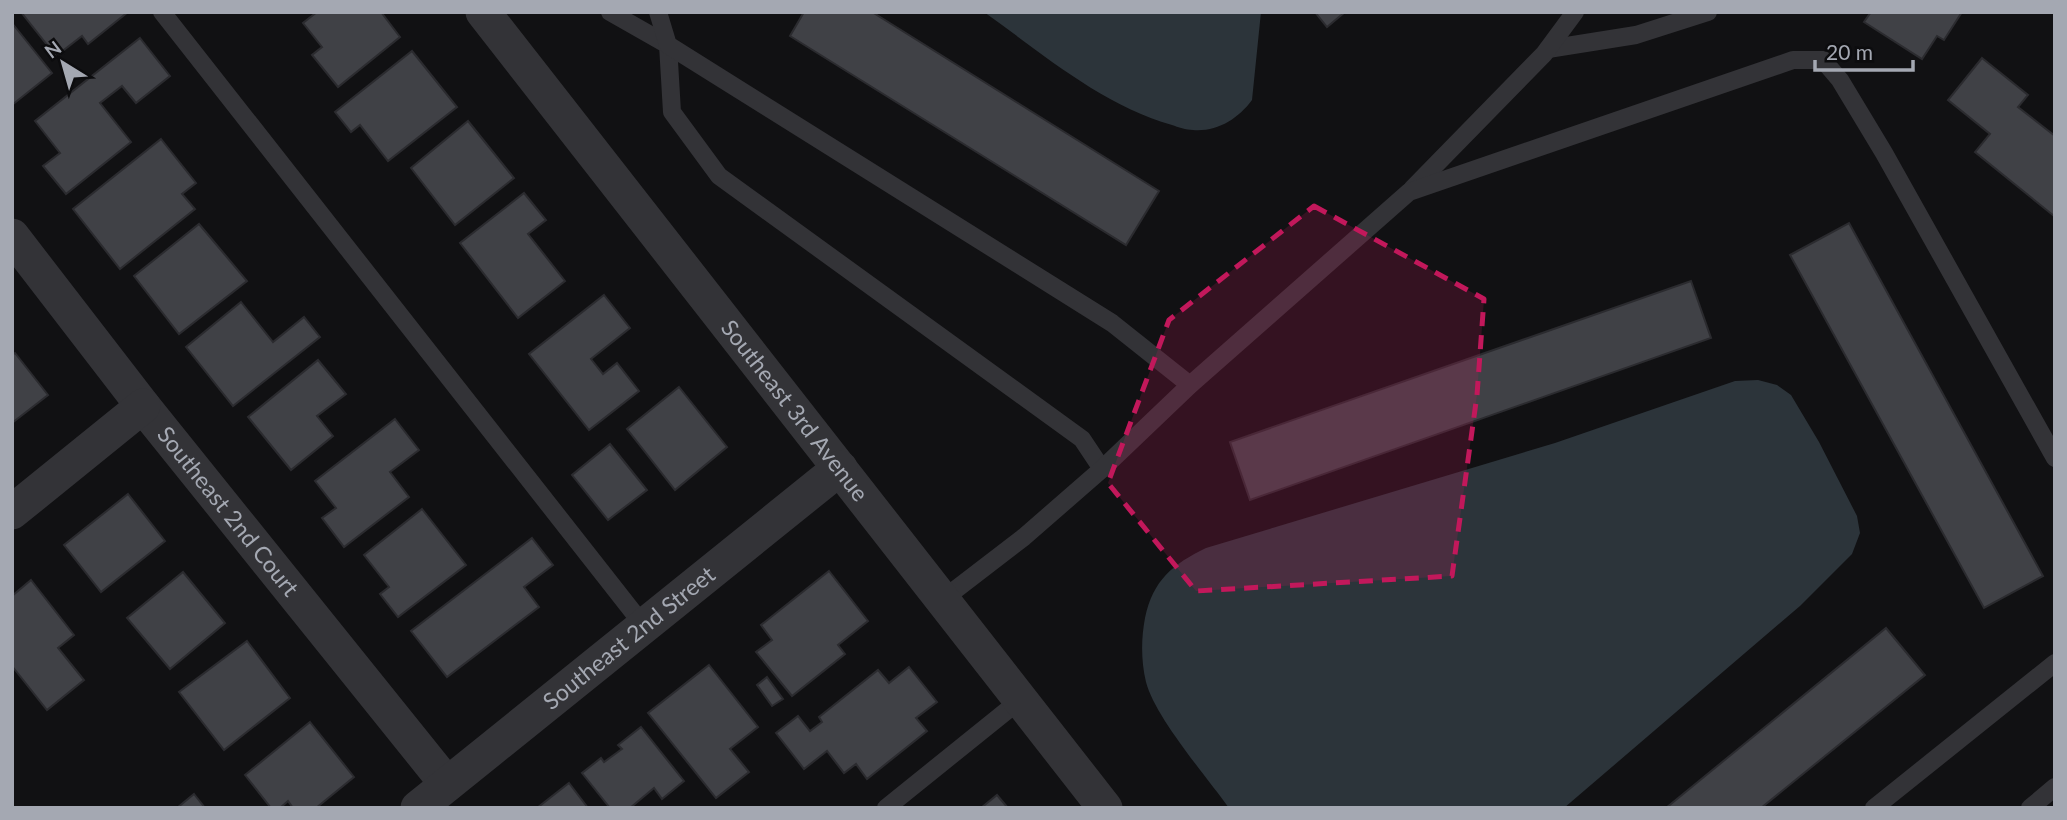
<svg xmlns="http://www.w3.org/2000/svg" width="2067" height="820" font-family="Lato,sans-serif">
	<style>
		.water { fill: #2c343a }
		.building { fill: #404146; stroke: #2b2b2f; stroke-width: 2 }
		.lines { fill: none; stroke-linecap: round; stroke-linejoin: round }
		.service { stroke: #333337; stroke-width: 18 }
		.minor { stroke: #333337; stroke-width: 35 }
		.marked { fill: #c2185b; fill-opacity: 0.2; stroke: #c2185b; stroke-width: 5; stroke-dasharray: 14 9; stroke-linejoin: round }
		.labels { text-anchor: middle; stroke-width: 7; stroke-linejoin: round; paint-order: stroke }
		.street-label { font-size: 23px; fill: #a4a8b2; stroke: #0c0c0e }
	</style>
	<rect width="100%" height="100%" fill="#111113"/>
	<g class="water">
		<path d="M984 12H1261L1252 100C1238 119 1217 132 1193 130 1186 130 1178 127 1172 125 1102 105 1043 54 984 12Z"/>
		<path d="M1758 380 1777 385 1791 395 1819 442 1857 516 1860 533 1852 554 1800 606 1564 808H1229C1206 776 1155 717 1146 682 1141 661 1141 639 1145 618 1153 580 1173 564 1206 548L1555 443 1735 381Z"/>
	</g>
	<g class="building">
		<polygon points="21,12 128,12 88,44 82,36 56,56"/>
		<polygon points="317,12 381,12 400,37 338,87 312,55 322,47 303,23"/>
		<polygon points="804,12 872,12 1159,191 1126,245 790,36"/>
		<polygon points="1315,12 1345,12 1327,27"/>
		<polygon points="1871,12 1962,12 1944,40 1937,36 1922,59 1864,22"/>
		<polygon points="12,23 52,73 12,105"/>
		<polygon points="140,38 170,76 136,103 122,86 100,103 131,142 66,194 43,166 60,153 35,121"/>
		<polygon points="412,51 457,107 388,161 360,125 351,132 335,112"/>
		<polygon points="1982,58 2028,95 2018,107 2055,136 2054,216 1975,152 1990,134 1948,100"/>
		<polygon points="468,121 514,178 455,225 411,168"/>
		<polygon points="161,139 196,183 182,194 195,209 120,269 73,209"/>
		<polygon points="524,193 546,220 528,234 565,281 518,318 460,243"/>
		<polygon points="1849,223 2043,576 1984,608 1790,255"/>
		<polygon points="199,224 247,281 179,334 134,276"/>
		<polygon points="1691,281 1711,338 1250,500 1230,442"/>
		<polygon points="604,295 630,328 591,359 603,374 617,363 639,391 589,430 529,354"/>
		<polygon points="241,302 273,342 304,317 320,337 233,406 186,347"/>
		<polygon points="15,353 48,395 12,423 12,355"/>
		<polygon points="318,360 346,394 317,416 333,436 291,470 248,417"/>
		<polygon points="679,387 727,447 675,490 627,429"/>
		<polygon points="395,419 419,450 390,472 409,497 344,547 322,518 336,508 315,481"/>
		<polygon points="610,444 647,490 608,520 572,475"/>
		<polygon points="128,494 165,541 101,592 64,545"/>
		<polygon points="422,509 466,565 398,617 380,594 389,587 364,555"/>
		<polygon points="532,538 553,565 524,587 539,607 447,677 411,631"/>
		<polygon points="829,571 868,621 838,645 845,654 792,696 756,652 772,640 761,625"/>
		<polygon points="183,572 225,623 170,669 127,618"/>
		<polygon points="31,580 74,635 58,648 84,680 47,710 12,666 12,596"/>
		<polygon points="1886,628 1925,675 1761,808 1666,808"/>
		<polygon points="247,641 290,698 224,750 179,692"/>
		<polygon points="709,665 758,727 730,749 749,772 716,798 648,713"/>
		<polygon points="909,667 937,702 916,718 927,731 867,779 856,764 844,773 827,751 804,769 776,733 798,716 810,731 822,722 819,717 878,670 889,683"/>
		<polygon points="767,677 783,699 772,706 757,685"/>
		<polygon points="310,722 354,777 316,808 293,808 288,801 280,808 271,808 245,775"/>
		<polygon points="641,727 684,781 662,799 654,788 630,808 610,808 582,773 601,758 604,762 622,749 618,745"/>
		<polygon points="569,783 588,808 537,808"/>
		<polygon points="194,794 205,808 177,808"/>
		<polygon points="997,795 1008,808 981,808"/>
	</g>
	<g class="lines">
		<g class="service">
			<polyline points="162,12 644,626"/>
			<polyline points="610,12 668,45 672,112 719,176 1082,439 1102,469"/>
			<polyline points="658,12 668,45 1112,323 1190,385"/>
			<polyline points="1548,49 1636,35 1708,12"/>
			<polyline points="1412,189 1544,54 1575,12"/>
			<polyline points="942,600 1024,537 1102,469 1190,385 1409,192 1793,60 1823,60 1840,80 1884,153 2055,458"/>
			<polyline points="886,808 1020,700"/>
			<polyline points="1874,808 2055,663"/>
			<polyline points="2030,808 2055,787"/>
		</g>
		<g class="minor">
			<path id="s1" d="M483 12 1105 808"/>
			<path id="s2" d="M12 236 143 406 447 784"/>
			<polyline points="12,512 143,406"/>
			<path id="s3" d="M418 808 840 468"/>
		</g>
	</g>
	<path class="marked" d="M1314 206 1484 299 1477 395 1452 576 1196 591 1108 483 1169 320Z"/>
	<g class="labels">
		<g class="street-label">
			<text dy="8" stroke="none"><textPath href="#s1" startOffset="506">Southeast 3rd Avenue</textPath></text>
			<text dy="8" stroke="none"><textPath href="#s2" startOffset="350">Southeast 2nd Court</textPath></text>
			<text dy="8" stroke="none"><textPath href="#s3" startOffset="271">Southeast 2nd Street</textPath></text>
		</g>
	</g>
	<rect width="2067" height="820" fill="none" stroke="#a4a8b2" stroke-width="28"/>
	<g transform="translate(63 63) rotate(323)" stroke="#0c0c0e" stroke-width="5" paint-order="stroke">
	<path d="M0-5L12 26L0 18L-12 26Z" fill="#a4a8b2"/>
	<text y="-10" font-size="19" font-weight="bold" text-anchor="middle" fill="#a4a8b2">N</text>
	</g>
	<path d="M1815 60v10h98v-10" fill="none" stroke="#a4a8b2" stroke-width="3.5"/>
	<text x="1826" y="60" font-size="21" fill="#a4a8b2" stroke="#0c0c0e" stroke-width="5" paint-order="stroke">20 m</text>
</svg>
